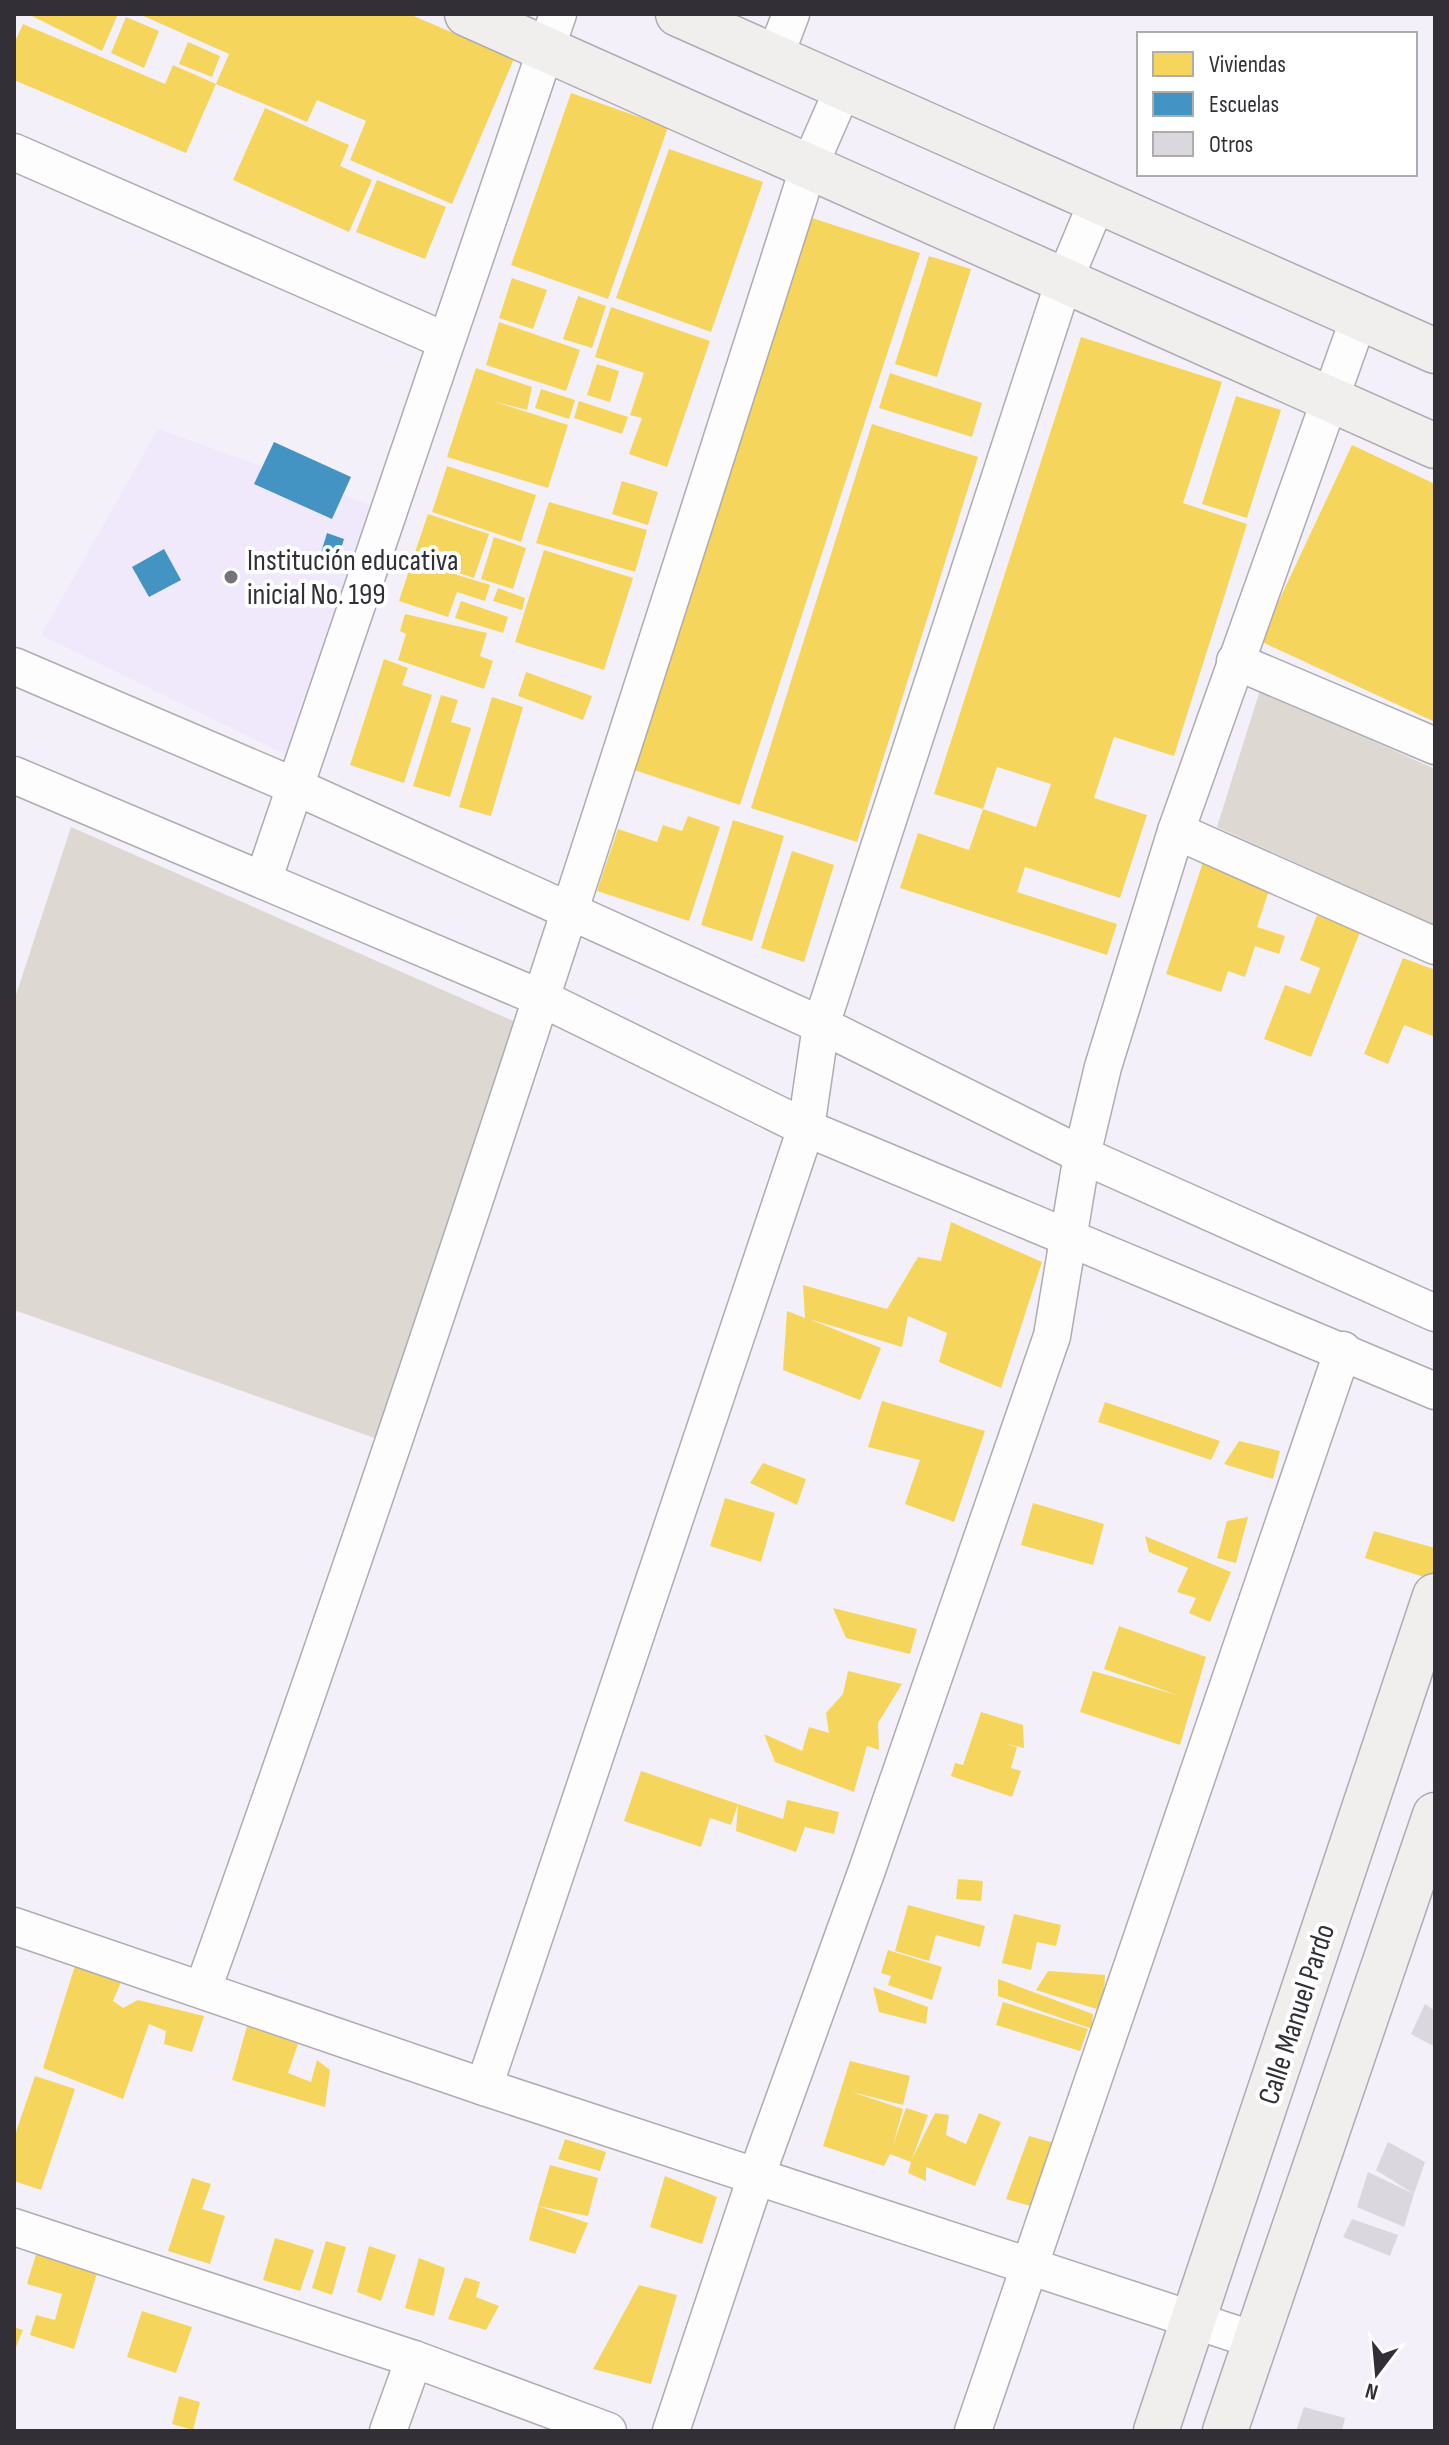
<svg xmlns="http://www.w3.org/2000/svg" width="1449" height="2445" font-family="'Sofia Sans Condensed',sans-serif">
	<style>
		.built { fill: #f0e8fb }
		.green { fill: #ddd9d2 }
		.homes { fill: #f6d55c; fill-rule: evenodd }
		.schools { fill: #4393c3 }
		.building { fill: #dad7de }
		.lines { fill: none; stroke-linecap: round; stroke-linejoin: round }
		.street-casing { stroke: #aeabb2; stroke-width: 39 }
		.secondary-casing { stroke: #aeabb2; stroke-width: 47 }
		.street { stroke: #fdfdfe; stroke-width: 36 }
		.secondary { stroke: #f0efee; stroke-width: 44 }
		.poi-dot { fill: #76737b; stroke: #fff; stroke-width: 3 }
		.labels { text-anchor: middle; stroke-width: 8; stroke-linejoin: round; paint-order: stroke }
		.poi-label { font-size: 30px; fill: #323036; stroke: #fff; text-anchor: start }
		.street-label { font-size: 30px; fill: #323036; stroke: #fff }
	</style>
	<rect width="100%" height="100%" fill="#f4f0fa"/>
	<polygon class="built" points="158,429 408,518 321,772 41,635"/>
	<g class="green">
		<polygon points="1260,690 1435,769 1435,926 1217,827"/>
		<polygon points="71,827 534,1030 397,1446 14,1310 14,1001"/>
	</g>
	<g class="homes">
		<polygon points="28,14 118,14 102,51"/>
		<polygon points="139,14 409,14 514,59 452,204 350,160 366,121 317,100 307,122 216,84 229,54"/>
		<polygon points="126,17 159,31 144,68 111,53"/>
		<polygon points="23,24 165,84 173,65 216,84 186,153 14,80 14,44"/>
		<polygon points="188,42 220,56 212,77 179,64"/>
		<polygon points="571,93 668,127 608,299 511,265"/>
		<polygon points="265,108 349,145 340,166 372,180 349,232 233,180"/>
		<polygon points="669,149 763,182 711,332 616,298"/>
		<polygon points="377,180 446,207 425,259 356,232"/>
		<polygon points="812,218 920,253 740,805 631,769"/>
		<polygon points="929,256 971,269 937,377 895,364"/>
		<polygon points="512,278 547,290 533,329 499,318"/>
		<polygon points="578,296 606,306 592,348 563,339"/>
		<polygon points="611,307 710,341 667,467 629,454 642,418 630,415 644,373 595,357"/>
		<polygon points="499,322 580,350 566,391 486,365"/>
		<path d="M1081 337 1222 382 1183 503 1247 524 1174 756 1114 737 1094 798 1147 815 1120 898 1025 867 1017 892 1117 924 1107 955 900 888 918 833 969 850 983 809 934 794ZM997 767 1051 784 1036 827 983 809Z"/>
		<polygon points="597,364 619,371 610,402 587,395"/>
		<polygon points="476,368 532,387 527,410 492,401 568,425 548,488 447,457"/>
		<polygon points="890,373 982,403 972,437 879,408"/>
		<polygon points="541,389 575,400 569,419 535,408"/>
		<polygon points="1236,396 1281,410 1247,518 1202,504"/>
		<polygon points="579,401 628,417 622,434 574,418"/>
		<polygon points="872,424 978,457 857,842 751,808"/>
		<polygon points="1352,445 1435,484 1435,722 1260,641"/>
		<polygon points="447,466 536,495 521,542 432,512"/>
		<polygon points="622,481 658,492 648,525 612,514"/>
		<polygon points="549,502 647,530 635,572 536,543"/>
		<polygon points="428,514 489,534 474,578 413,558"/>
		<polygon points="494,537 526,548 513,589 481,579"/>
		<polygon points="544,550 633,578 604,670 515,642"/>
		<polygon points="412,561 490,585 485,601 457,592 448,617 399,601"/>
		<polygon points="498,588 525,598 522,610 493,601"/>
		<polygon points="461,601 508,617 503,633 455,618"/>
		<polygon points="405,614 487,633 480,656 493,661 484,689 398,660 406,634 400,631"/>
		<polygon points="384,659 408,668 402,685 432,695 404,783 350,765"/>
		<polygon points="526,672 592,696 583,720 518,696"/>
		<polygon points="441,695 458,700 451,722 471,728 450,797 413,786"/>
		<polygon points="492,697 523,707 491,816 459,807"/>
		<polygon points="688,816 720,827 689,921 597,891 618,829 657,842 663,825 682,831"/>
		<polygon points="733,820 784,836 752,941 701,925"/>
		<polygon points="792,851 834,865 804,962 761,948"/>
		<polygon points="1204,859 1272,881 1257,927 1285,936 1279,954 1255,946 1245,977 1228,971 1221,992 1166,974"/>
		<polygon points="1317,915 1360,932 1311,1057 1264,1039 1285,985 1310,994 1320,968 1300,960"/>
		<polygon points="1403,958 1435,970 1435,1037 1404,1025 1388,1064 1364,1054"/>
		<polygon points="951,1222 1042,1262 1001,1388 939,1362 947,1333 908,1316 902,1347 809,1319 881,1348 860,1400 783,1370 787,1311 805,1318 803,1285 887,1309 918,1257 941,1261"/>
		<polygon points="882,1401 985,1431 954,1522 905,1504 920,1460 868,1447"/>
		<polygon points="1105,1402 1220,1441 1211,1460 1098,1422"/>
		<polygon points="1239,1441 1280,1451 1273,1479 1224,1464"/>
		<polygon points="763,1463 806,1479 797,1505 750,1483"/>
		<polygon points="725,1498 775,1513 761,1562 710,1546"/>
		<polygon points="1033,1503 1104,1524 1093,1565 1021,1545"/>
		<polygon points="1248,1517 1236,1563 1217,1558 1227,1521"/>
		<polygon points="1374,1531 1435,1548 1433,1580 1365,1558"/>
		<polygon points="1145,1536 1231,1572 1210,1622 1189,1613 1196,1598 1177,1592 1188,1568 1149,1552"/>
		<polygon points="833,1608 917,1629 910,1654 846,1638"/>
		<polygon points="1119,1626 1206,1657 1180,1745 1080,1712 1093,1671 1177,1695 1104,1669"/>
		<polygon points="848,1671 902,1684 878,1723 879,1750 867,1746 854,1792 775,1762 764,1734 802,1751 809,1727 829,1733 826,1713 843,1694"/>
		<polygon points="981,1712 1023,1725 1024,1748 1003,1743 1017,1747 1011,1768 1021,1771 1012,1797 951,1776 955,1763 963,1765"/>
		<polygon points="641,1771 738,1804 783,1819 787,1800 839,1812 834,1834 805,1827 796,1852 736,1831 738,1804 731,1825 710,1818 701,1847 624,1821"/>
		<polygon points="958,1879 983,1881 981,1901 956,1899"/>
		<polygon points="908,1905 985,1926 980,1947 936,1935 929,1961 895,1951"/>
		<polygon points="1014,1914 1061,1925 1056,1946 1037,1942 1031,1970 1002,1963"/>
		<polygon points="888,1950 942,1967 932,2000 888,1985 891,1976 881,1973"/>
		<polygon points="77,1959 124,1975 113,2001 123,2008 138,2000 204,2016 192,2052 164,2044 166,2031 149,2024 123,2099 43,2068"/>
		<polygon points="1048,1971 1105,1975 1103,2011 1036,1990"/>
		<polygon points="998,1979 1093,2014 1092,2029 998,1996"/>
		<polygon points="873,1987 928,2007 926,2024 879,2012"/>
		<polygon points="1003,2002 1088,2029 1080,2051 996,2025"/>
		<polygon points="247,2026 298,2044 288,2073 311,2082 317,2060 330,2070 325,2107 232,2080"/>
		<polygon points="850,2061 910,2076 903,2105 852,2092 903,2109 893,2145 906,2108 928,2115 912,2159 935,2113 949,2115 946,2135 966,2144 979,2113 1001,2122 975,2186 926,2167 926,2181 908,2173 911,2162 890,2154 884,2166 823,2146"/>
		<polygon points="35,2076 75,2089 41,2190 14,2181 14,2138"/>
		<polygon points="1029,2136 1054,2143 1034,2207 1006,2199"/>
		<polygon points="565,2139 606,2152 600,2171 558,2159"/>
		<polygon points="550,2165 598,2178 588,2216 538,2206"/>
		<polygon points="665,2176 717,2197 702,2244 650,2227"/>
		<polygon points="192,2178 211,2184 202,2209 225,2216 210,2264 168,2251"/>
		<polygon points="538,2206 588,2223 575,2254 529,2240"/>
		<polygon points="275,2238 314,2250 300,2291 263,2280"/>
		<polygon points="326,2241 346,2247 332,2295 312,2288"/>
		<polygon points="369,2246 396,2255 381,2301 357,2292"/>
		<polygon points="37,2251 98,2270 74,2349 30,2335 36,2315 55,2320 62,2294 27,2284"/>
		<polygon points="419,2258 445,2268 434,2316 405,2308"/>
		<polygon points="465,2277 480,2282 476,2297 499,2306 486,2330 448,2319"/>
		<polygon points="639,2285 677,2295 651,2384 593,2369"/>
		<polygon points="142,2311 192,2327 176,2373 127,2357"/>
		<polygon points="14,2327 23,2330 14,2352"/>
		<polygon points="179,2396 200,2402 193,2430 172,2424"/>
	</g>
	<g class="schools">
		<polygon points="274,442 351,477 332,519 254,484"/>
		<polygon points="327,533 344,539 334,572 317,566"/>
		<polygon points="164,549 181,580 149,597 132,567"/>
	</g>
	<g class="building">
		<polygon points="1425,2004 1435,2011 1435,2047 1411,2034"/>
		<polygon points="1388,2142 1425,2162 1414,2194 1376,2170"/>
		<polygon points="1368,2172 1414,2194 1404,2227 1357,2207"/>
		<polygon points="1352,2219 1398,2235 1390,2256 1343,2237"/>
		<polygon points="1304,2407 1345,2418 1342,2431 1296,2431"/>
	</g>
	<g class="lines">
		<defs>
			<g id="street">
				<polyline points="775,56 791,14"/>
				<polyline points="14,152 446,341"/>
				<polyline points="1235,661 1435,746"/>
				<polyline points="14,666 294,786 821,1025 1082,1155 1435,1313"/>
				<polyline points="14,775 543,999 806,1128 1435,1391"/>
				<polyline points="1176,831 1435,946"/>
				<polyline points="264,878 558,14"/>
				<polyline points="14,1926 484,2087 1254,2340"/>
				<path d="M203 1989C419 1387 614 778 808 169L843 89"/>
				<polyline points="484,2087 806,1128 821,1025 1064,281 1097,202"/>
				<polyline points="14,2227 414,2359 608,2431"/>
				<polyline points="388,2431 414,2359"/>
				<polyline points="671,2431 756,2177 867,1870 1052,1336 1082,1155 1103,1067 1176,831 1359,318"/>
				<polyline points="973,2431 1343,1350"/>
			</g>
			<g id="secondary">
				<polyline points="467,14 1435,446"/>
				<polyline points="678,14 1435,351"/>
				<polyline points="1156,2431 1435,1596"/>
				<polyline points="1225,2431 1435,1815"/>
			</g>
		</defs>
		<use href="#street" class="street-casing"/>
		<use href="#secondary" class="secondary-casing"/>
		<use href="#street" class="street"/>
		<use href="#secondary" class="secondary"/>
	</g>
	<circle class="poi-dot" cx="231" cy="577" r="8"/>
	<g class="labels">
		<g class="poi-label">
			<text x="247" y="570">Institución educativa<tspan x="247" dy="34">inicial No. 199</tspan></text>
		</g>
		<g class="street-label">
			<text transform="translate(1296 2014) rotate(-72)" y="10">Calle Manuel Pardo</text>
		</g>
	</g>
	<rect width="1449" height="2445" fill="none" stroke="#323036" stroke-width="32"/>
	<rect x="1137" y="32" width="280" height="144" fill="#ffffff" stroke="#adacaf" stroke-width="2"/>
	<rect x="1153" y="52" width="40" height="24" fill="#f6d55c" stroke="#adacaf" stroke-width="2"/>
	<text x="1209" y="72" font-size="24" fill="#323036">Viviendas</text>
	<rect x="1153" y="92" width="40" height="24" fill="#4393c3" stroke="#adacaf" stroke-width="2"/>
	<text x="1209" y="112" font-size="24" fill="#323036">Escuelas</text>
	<rect x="1153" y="132" width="40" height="24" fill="#dad7de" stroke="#adacaf" stroke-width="2"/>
	<text x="1209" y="152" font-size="24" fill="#323036">Otros</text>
	<g transform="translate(1377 2373) rotate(196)" stroke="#ffffff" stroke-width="6" paint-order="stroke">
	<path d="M0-6L14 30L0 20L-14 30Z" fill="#323036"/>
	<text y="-12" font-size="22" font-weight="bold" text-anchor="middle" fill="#323036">N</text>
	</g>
</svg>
